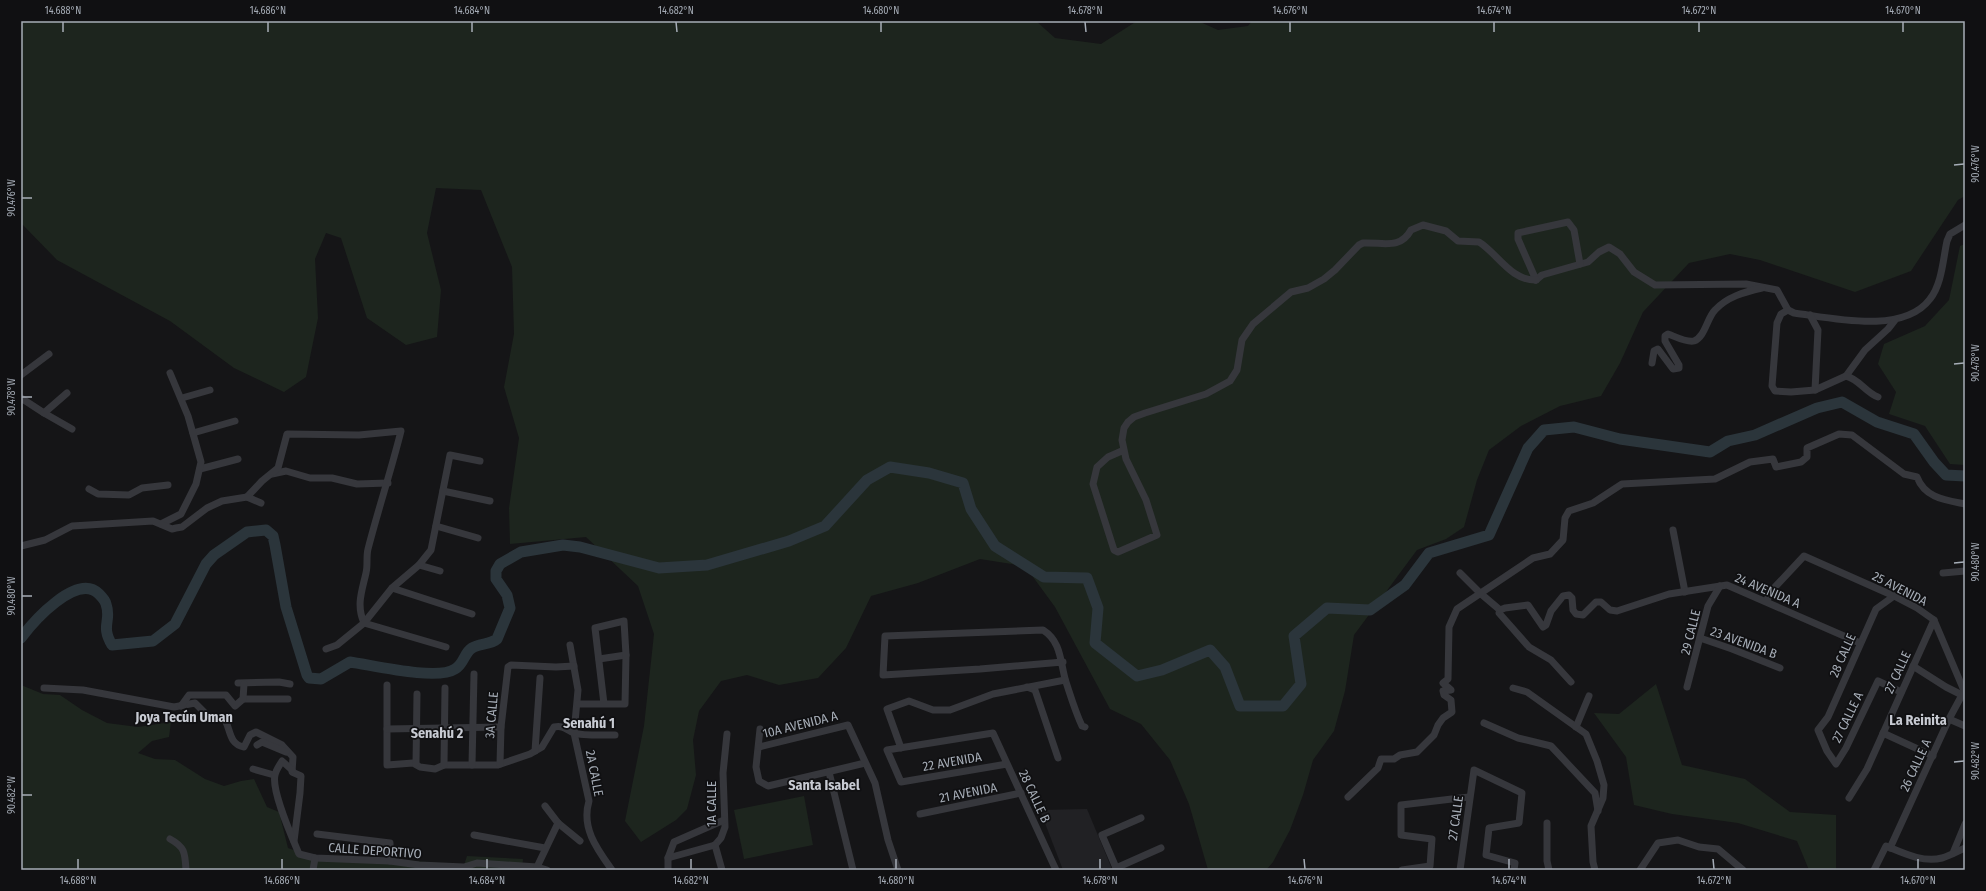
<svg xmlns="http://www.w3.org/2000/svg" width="1986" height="891" font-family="'Fira Sans Condensed',sans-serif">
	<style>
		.built { fill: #212124 }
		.green { fill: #1d251e }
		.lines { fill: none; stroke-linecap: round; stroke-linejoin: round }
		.river { stroke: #2b353b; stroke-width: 11 }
		.minor { stroke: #36373c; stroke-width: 7 }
		.ticks { fill: none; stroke: #a6adb7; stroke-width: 1.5 }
		.labels { text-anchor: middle; stroke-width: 3.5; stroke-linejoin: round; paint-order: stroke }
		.street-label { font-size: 13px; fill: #a6adb7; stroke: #101012 }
		.neighbourhood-label { font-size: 14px; font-weight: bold; fill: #c8cbd3; stroke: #101012 }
		.neatline { fill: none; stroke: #a6adb7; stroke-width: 1.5 }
		.ticks-label { font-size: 10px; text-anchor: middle; fill: #a6adb7 }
	</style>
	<rect width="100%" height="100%" fill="#151517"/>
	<polygon class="built" points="1087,809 1112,869 1063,870 1040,810"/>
	<g class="green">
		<polygon points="21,21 1036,21 1055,38 1101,44 1137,21 1198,21 1218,30 1248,26 1252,21 1965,21 1965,196 1958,200 1911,271 1855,292 1760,260 1730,254 1689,263 1643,312 1620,363 1601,396 1560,406 1521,426 1489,450 1477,480 1464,527 1446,539 1417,550 1354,635 1345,691 1334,731 1313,760 1303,795 1290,830 1273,862 1266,870 1208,870 1189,804 1170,760 1141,724 1110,709 1055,607 1025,566 980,559 918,583 871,596 846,648 818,678 779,685 747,675 721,681 699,711 693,740 696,775 687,809 676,820 641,842 625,821 644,726 654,634 638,586 586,537 510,544 509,508 519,438 504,387 514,334 512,267 481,190 436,188 427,233 441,290 437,337 406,345 367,318 341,238 326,233 315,259 318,318 306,377 284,392 234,368 170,321 57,260 21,223"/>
		<polygon points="1965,244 1965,465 1950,464 1925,426 1889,414 1896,392 1878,364 1884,344 1925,326 1949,300 1960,246"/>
		<polygon points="1656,684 1682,765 1745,779 1790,812 1836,815 1836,870 1809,870 1797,841 1738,823 1672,814 1634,805 1626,757 1594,713 1619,714"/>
		<polygon points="21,685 43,694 60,695 82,710 107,723 138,727 171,722 169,737 152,741 138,753 155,759 175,760 205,779 224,786 241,781 254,779 267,807 279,812 288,848 315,858 390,859 464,865 467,856 523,859 522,870 21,870 21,779 23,763 21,762"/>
		<polygon points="804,796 813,845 744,859 734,810"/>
	</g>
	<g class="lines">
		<path class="river" d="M21 638C33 622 77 572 99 594 102 597 105 600 106 604 112 621 100 625 112 645L153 641 175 624 206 564 214 555 247 532 266 530 273 536 275 545 286 607 307 675 309 678 321 679 350 662C372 665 437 681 455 669 464 664 464 653 472 648 479 643 490 645 497 639L510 608 507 595 496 579V571L500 564 521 552 563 545 580 547 659 568 707 565 789 541 825 526 867 480 890 467 929 473 963 483 971 509 995 546 1044 577 1087 578 1098 608 1095 643 1137 676 1162 670 1210 650 1225 667 1240 706H1283L1301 684 1294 636 1327 608 1370 610 1405 585 1429 553 1489 535 1528 448 1544 430 1574 427 1620 439 1710 452 1728 441 1755 435 1817 408 1842 402 1877 422 1914 434 1934 462 1946 475 1965 476"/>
		<g class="minor">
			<path d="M1536 280 1542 275 1588 262 1599 252 1609 247 1620 254 1634 272 1655 285 1746 284 1777 290 1788 310 1794 313C1832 318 1903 335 1930 299 1942 284 1943 259 1947 241L1950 234 1965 225"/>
			<polyline points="1536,280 1518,239 1518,233 1568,222 1574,230 1580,264"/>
			<polyline points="1788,310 1781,314 1777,323 1772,386 1775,391 1791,392 1815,390 1846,376 1865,350 1888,329 1895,320"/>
			<polyline points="1810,315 1818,330 1815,390"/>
			<path d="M1652 363 1654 351 1658 349 1673 369 1679 368V365L1665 341V336L1668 334C1674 336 1687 343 1694 341 1705 337 1707 318 1715 310 1727 297 1744 292 1762 288"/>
			<polyline points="21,375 49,354"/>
			<path d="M1846 376C1859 379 1866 393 1878 397"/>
			<polyline points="21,398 44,413 72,429"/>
			<polyline points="182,398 210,390"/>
			<polyline points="44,413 67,393"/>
			<polyline points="193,433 235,421"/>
			<path d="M1124 450 1108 457 1097 467 1093 484 1114 550 1118 552 1157 535 1146 500 1126 459 1122 440 1124 428 1128 422 1134 417 1145 413 1206 394 1230 381 1237 370 1242 340 1253 324 1291 292 1308 288 1324 279 1335 270 1359 245 1363 243C1383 242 1400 250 1411 230L1423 225 1446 231 1458 241 1479 242C1497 253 1511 281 1536 280"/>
			<polyline points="200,469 238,459"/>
			<polyline points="272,474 286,471 310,478 332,478 357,484 388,483"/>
			<polyline points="89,489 98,494 129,495 142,488 168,485"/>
			<polyline points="443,491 490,501"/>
			<path d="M247 497 262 481 278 468 287 434 359 435 401 431C391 471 378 510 368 549 366 557 368 565 366 573 362 591 356 605 364 623"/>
			<polyline points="161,524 181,514 196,484 201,462 188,416 170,373"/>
			<polyline points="436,526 478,538"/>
			<polyline points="1673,530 1685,592"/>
			<polyline points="21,546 45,540 72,526 153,521 172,529 176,528 182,527 207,508 222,501 247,497 261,503"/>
			<polyline points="419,565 440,571"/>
			<polyline points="1460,573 1480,593 1500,610 1499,613 1529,647 1551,660 1571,682"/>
			<polyline points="1943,573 1965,571"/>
			<polyline points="392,588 472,614"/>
			<polyline points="1894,596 1876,609 1828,717 1818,730 1827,751 1836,764 1846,748 1878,681 1901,692"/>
			<polyline points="1766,601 1775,587 1804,556 1894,596 1917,608 1934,620 1965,693"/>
			<polyline points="1500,610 1505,608 1528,605 1543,627 1546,625 1551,611 1563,596 1569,595 1572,598 1573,610 1576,614 1583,615 1596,602 1601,602 1610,610 1617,611 1669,594 1727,585 1860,643"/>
			<polyline points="364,623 446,647"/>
			<polyline points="1700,638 1732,649 1780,668"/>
			<path d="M570 645 578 690 574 733 589 801C581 828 597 849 612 870"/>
			<polyline points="326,649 337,645 364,623 392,588 419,565 431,550 450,455 480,461"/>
			<polyline points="599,659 626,655"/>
			<path d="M1063 662 980 669 883 675 885 636 1043 630C1062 642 1060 663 1066 682 1071 697 1075 711 1082 726L1085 727"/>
			<polyline points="1913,666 1946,687 1962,695"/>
			<polyline points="238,683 279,682 290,684"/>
			<path d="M387 685V765L413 763 420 767 435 769 444 765H498L530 754 542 747 554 727C564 725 566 730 574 733 583 736 605 735 615 735"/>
			<polyline points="1027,687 1035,690 1058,758"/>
			<polyline points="1687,687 1708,606 1720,586"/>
			<path d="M44 688 83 690 174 707 195 703 208 716 218 717 225 720C231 731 229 744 244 747L250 735 256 732 282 745 293 757 292 772 301 776 300 793 294 841"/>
			<polyline points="1513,688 1527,692 1586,734 1597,761 1604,785 1603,798 1591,826 1593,862 1595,870"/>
			<polyline points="243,699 288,699"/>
			<polyline points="578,704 625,704 626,655 624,621 595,628 604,704"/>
			<polyline points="181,706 189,695 226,695 235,706 243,699 244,684"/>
			<polyline points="1949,719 1965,726"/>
			<polyline points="1484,723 1518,738 1551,746 1595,793 1598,811"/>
			<polyline points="1576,727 1589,696"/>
			<polyline points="387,729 501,727"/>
			<polyline points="760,729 756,767 759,781 768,786 865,763"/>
			<polyline points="1883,733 1933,756"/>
			<polyline points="257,745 262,742 286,752"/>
			<polyline points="759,747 848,725 875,783 888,840 898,870"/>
			<polyline points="901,748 887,709 909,701 933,710 950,710 993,694 1065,680"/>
			<polyline points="535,751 540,678"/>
			<polyline points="416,764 417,694"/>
			<polyline points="500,764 501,727 508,667 511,665 556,667 574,666"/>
			<polyline points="1007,764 901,782 887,750 993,733 1056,870"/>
			<polyline points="444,765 445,688"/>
			<polyline points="472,765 474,674"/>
			<polyline points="253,769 274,775"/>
			<path d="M292 770 282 761C279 766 276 770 275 775 271 791 292 837 299 854L315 858 390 861 419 865 464 867 477 863 537 867 547 870"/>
			<polyline points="829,772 853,870"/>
			<path d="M1348 797 1378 768 1381 759H1394L1400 755 1417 752 1434 735 1438 725 1443 718 1452 712 1451 700 1444 695 1443 691 1451 690 1443 683 1448 679 1449 627 1457 609 1533 558 1550 554 1563 540 1565 518 1569 511 1593 503 1622 484 1715 479 1750 462 1773 459 1776 467 1801 462 1807 457V448L1839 434 1852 435 1904 474 1917 477C1925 498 1945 500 1965 504"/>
			<polyline points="1849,798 1867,769 1934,620"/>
			<polyline points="545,806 558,823 580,841"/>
			<polyline points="920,814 1021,793"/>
			<polyline points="1547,823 1547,861 1549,870"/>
			<polyline points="317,834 390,843 390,861"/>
			<polyline points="474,835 545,848"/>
			<path d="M170 839C185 847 185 853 186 870"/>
			<polyline points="715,845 721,838 725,827 723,773 727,734"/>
			<polyline points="715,845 722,870"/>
			<polyline points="1890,848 1949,719 1962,695 1965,694"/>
			<polyline points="1953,853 1965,824"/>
			<polyline points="668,858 715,845"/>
			<polyline points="537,867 558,823"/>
			<polyline points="1116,868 1161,848"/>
			<polyline points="313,870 315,858"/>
			<polyline points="668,870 668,858 674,842 724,820"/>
			<polyline points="1117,870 1102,835 1141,818"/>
			<polyline points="1402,870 1430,866 1432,839 1401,835 1401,805 1469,797"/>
			<polyline points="1460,870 1474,770 1522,793 1519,823 1489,828 1486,855 1515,863 1514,870"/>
			<polyline points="1640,870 1658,843 1678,840 1699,847 1718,849 1743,870"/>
			<path d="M1874 870 1886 846C1903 853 1923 863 1942 858 1950 856 1958 851 1965 848"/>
		</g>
	</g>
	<path class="ticks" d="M63 22V32M268 22V32M472 22V32M676 22 677 32M881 22V32M1085 22 1086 32M1290 22V32M1494 22V32M1699 22V32M1903 22V32M1954 165 1964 164M22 198H32M1954 364 1964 363M22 397H32M1954 563 1964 562M22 596H32M1954 762 1964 761M22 795H32M78 859V869M282 859V869M487 859V869M691 859V869M896 859V869M1100 859V869M1304 859 1305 869M1509 859V869M1713 859 1714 869M1918 859V869"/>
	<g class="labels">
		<g class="street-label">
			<text transform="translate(1900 588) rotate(27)" y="5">25 AVENIDA</text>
			<text transform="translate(1768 590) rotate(23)" y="5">24 AVENIDA A</text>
			<text transform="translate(1690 632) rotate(-76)" y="5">29 CALLE</text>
			<text transform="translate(1744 642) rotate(20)" y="5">23 AVENIDA B</text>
			<text transform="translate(1842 655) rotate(-66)" y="5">28 CALLE</text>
			<text transform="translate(1897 672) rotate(-65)" y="5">27 CALLE</text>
			<text transform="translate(491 715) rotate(-85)" y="5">3A CALLE</text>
			<text transform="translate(1847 717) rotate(-64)" y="5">27 CALLE A</text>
			<text transform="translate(800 724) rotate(-14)" y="5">10A AVENIDA A</text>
			<text transform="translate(952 761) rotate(-10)" y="5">22 AVENIDA</text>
			<text transform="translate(1915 765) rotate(-65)" y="5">26 CALLE A</text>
			<text transform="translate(595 773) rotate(79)" y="5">2A CALLE</text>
			<text transform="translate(968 792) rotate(-11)" y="5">21 AVENIDA</text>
			<text transform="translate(1035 796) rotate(65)" y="5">28 CALLE B</text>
			<text transform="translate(711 804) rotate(-90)" y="5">1A CALLE</text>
			<text transform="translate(1455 818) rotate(-82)" y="5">27 CALLE</text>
			<text transform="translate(375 850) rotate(4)" y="5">CALLE DEPORTIVO</text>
		</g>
		<g class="neighbourhood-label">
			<text x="184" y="722">Joya Tecún Uman</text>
			<text x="1918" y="725">La Reinita</text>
			<text x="589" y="728">Senahú 1</text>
			<text x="437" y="738">Senahú 2</text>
			<text x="824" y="790">Santa Isabel</text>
		</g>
	</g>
	<rect width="1986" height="891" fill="none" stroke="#101012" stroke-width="44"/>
	<rect x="22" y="22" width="1942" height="847" class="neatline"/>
	<g class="ticks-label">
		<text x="63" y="14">14.688°N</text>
		<text x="268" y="14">14.686°N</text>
		<text x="472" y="14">14.684°N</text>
		<text x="676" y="14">14.682°N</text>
		<text x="881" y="14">14.680°N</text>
		<text x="1085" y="14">14.678°N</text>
		<text x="1290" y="14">14.676°N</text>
		<text x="1494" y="14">14.674°N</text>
		<text x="1699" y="14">14.672°N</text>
		<text x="1903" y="14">14.670°N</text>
		<text transform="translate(1975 164) rotate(-90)" y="4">90.476°W</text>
		<text transform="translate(11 198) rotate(-90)" y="4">90.476°W</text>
		<text transform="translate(1975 363) rotate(-90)" y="4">90.478°W</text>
		<text transform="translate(11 397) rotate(-90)" y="4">90.478°W</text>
		<text transform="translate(1975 562) rotate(-90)" y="4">90.480°W</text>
		<text transform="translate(11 596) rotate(-90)" y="4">90.480°W</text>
		<text transform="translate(1975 761) rotate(-90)" y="4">90.482°W</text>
		<text transform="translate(11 795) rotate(-90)" y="4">90.482°W</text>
		<text x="78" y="884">14.688°N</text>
		<text x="282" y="884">14.686°N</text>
		<text x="487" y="884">14.684°N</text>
		<text x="691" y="884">14.682°N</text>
		<text x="896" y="884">14.680°N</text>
		<text x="1100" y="884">14.678°N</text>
		<text x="1305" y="884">14.676°N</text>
		<text x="1509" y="884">14.674°N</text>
		<text x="1714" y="884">14.672°N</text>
		<text x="1918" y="884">14.670°N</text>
	</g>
</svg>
